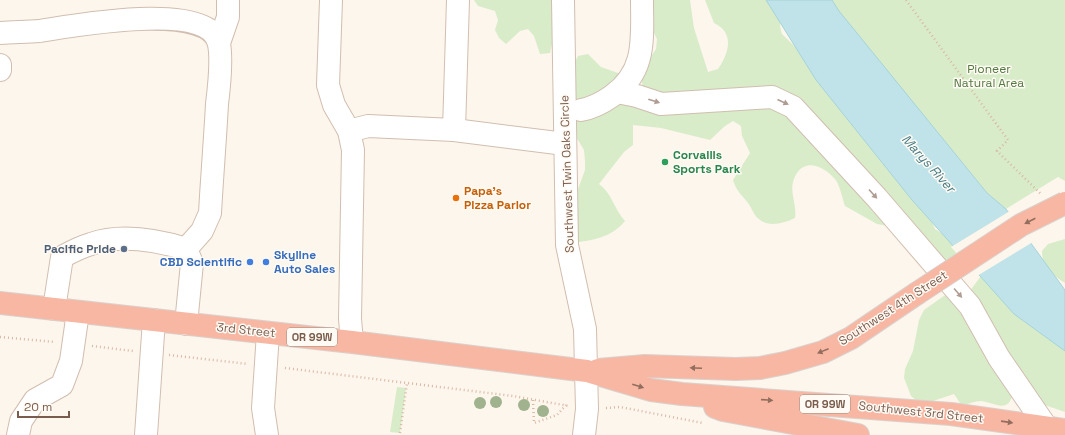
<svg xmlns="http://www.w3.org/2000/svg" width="1065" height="435" font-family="'Space Grotesk',sans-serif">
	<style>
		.green { fill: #d8ecc9 }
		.water { fill: #bfe3e8; stroke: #a5d3da }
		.pier { fill: #fdf6ec }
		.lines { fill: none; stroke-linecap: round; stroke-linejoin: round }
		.minor-casing { stroke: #d1beb0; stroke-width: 24 }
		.highway-casing { stroke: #dad1cd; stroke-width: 24 }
		.path { stroke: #d9b8a5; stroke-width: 2.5; stroke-dasharray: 1 3; stroke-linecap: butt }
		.minor { stroke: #fff; stroke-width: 22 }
		.highway { stroke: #f7b7a3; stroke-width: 22 }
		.highway-bridge-casing { stroke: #dad1cd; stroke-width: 24; stroke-linecap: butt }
		.highway-bridge { stroke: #f7b7a3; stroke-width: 22 }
		.tree { fill: #a0b28e }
		.oneway { fill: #af9d94 }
		.oneway2 { fill: #936e5e }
		.leisure-dot { fill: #2e9e5b; stroke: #fffaf3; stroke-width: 1.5 }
		.food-dot { fill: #e8710a; stroke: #fffaf3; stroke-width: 1.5 }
		.service-dot { fill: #5c6f8a; stroke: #fffaf3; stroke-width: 1.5 }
		.shop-dot { fill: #3f7fe0; stroke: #fffaf3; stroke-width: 1.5 }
		.labels { text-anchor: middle; stroke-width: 3; stroke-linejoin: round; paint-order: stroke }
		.shield { fill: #fffaf3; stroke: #a28b7f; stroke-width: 1 }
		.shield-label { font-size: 11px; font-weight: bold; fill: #7a5c4d }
		.park-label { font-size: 12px; fill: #537a41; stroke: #fffaf3 }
		.leisure-label { font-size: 12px; font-weight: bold; fill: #27864d; stroke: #fffaf3; text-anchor: start }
		.street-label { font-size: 12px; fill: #7a5c4d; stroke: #fffaf3 }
		.food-label { font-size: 12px; font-weight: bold; fill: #c56008; stroke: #fffaf3; text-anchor: start }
		.service-label { font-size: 12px; font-weight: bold; fill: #4e5e75; stroke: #fffaf3; text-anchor: end }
		.shop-label { font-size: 12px; font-weight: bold; fill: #366cbe; stroke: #fffaf3; text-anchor: start }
		.water-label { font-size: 13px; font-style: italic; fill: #437c86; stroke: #fffaf3 }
	</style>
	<rect width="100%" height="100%" fill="#fdf6ec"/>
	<g class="green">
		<polygon points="474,0 555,0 554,35 550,53 540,54 534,36 528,29 520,31 506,44 499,38 495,30 498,20 495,11 478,6"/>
		<path d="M653 0H690L694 28 708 72 718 69C729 53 735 33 714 23L705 0H789C782 12 777 20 782 34L837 88 928 214 935 229 952 240 960 258 951 274 895 227 877 224 845 206C842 198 840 184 834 178 820 163 800 158 793 182 790 194 797 205 795 218 785 223 768 228 759 219 754 216 752 208 748 203 742 195 736 191 733 180L750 153 742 136 741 126 733 121 725 126 710 140 661 128 633 125V145L624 152 599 184C612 193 614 209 625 221 611 238 593 240 572 243L569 226 578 189 585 170V161L584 150 569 125 565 80 578 56 588 54 601 67 618 73 644 92 640 73 656 49 657 39 653 31Z"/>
		<polygon points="822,0 1065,0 1065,181 1058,177 1006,209 987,193 924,116"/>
		<path d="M1065 239V283C1052 275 1042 267 1042 251L1048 244Z"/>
		<path d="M984 272 1065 349V412L1033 401 1014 390C1009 415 997 403 981 401 975 401 968 404 962 406L954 394 927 403 918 402 911 396 904 378 905 369 913 351 919 320 924 310 948 293 966 296Z"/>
		<polygon points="397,387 406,388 400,433 390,432"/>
	</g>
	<polygon class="water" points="766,0 832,0 839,11 987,193 1006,209 1065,290 1065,351 1014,314 912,200 816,80"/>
	<polygon class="pier" points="1010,211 1033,242 977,276 951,247"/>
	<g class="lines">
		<defs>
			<g id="minor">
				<polyline points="331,0 328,85 334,105 349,131 353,150 350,319 352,342"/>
				<polyline points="563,0 567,245 585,329 587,409 584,435"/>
				<path d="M0 33C13 32 27 32 39 31 73 26 210 0 219 44 222 60 219 88 217 104 215 141 212 177 210 213L202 231 186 249"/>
				<polyline points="219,43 228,17 228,0"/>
				<polyline points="0,65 0,70"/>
				<polyline points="617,92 637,96 661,104 772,97 793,107 877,198 970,306 999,358 1047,428"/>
				<path d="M581 110C593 108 602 103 612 96 647 71 642 38 642 0"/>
				<polyline points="454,130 458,0"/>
				<polyline points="349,131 368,126 454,130 565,144"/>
				<path d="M54 309 62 257C71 252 81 247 91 244 120 234 157 240 186 249L192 263 186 324"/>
				<polyline points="18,435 21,421 35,400 62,385 71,361 78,312"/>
				<polyline points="146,435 154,320"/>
				<polyline points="267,435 263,408 268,333"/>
			</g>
			<g id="highway">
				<polyline points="0,303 352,342 587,371 651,390 682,394 951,414 1065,430"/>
				<polyline points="598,370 645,366 736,369 760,368 785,363 823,352 851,338 916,294"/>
				<polyline points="715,407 723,410 858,435"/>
			</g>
		</defs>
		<use href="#minor" class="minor-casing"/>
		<use href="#highway" class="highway-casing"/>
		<g class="path">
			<polyline points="906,0 1008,140 997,151 1041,194"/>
			<polyline points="0,337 55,342"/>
			<polyline points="92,346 133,351"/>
			<polyline points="169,355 248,364"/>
			<polyline points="285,368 513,396 569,406"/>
			<polyline points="533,400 534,423 557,415 566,405"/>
			<polyline points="606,408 620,407 703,423"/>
			<polyline points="400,433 407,383"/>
		</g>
		<use href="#minor" class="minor"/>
		<use href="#highway" class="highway"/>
		<defs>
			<polyline id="highway-bridge" points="916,294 1021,225 1065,203"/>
		</defs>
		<use href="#highway-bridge" class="highway-bridge-casing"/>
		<use href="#highway-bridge" class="highway-bridge"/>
	</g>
	<g class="tree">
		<circle cx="496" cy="402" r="6"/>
		<circle cx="480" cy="403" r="6"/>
		<circle cx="524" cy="405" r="6"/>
		<circle cx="543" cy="411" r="6"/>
	</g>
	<defs><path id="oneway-solid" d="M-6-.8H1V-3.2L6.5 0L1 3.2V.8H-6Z"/></defs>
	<g class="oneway">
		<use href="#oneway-solid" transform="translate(654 101) rotate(18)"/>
		<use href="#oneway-solid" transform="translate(783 102) rotate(24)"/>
		<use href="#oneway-solid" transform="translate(873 194) rotate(48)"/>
		<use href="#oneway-solid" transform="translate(958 293) rotate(49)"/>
	</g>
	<g class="oneway2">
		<use href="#oneway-solid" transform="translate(1030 221) rotate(153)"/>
		<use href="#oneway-solid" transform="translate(823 351) rotate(158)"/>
		<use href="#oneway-solid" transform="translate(696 368) rotate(-178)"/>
		<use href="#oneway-solid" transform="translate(638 386) rotate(17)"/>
		<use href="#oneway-solid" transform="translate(767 400) rotate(4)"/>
		<use href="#oneway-solid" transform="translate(1007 422) rotate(8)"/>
	</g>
	<circle class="leisure-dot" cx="665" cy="162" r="4"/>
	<circle class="food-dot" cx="456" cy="198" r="4"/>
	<circle class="service-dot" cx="124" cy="249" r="4"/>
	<g class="shop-dot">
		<circle cx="250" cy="262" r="4"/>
		<circle cx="266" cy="262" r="4"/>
	</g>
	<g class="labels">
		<g class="shield">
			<rect x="287" y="328" width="50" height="18" rx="3"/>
			<rect x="800" y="395" width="50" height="18" rx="3"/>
		</g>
		<g class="shield-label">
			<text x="312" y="341">OR 99W</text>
			<text x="825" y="408">OR 99W</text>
		</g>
		<g class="park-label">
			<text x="989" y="73">Pioneer<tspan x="989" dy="14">Natural Area</tspan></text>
		</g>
		<g class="leisure-label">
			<text x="673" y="159">Corvallis<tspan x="673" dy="14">Sports Park</tspan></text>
		</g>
		<g class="street-label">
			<text transform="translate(567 174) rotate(-92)" y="4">Southwest Twin Oaks Circle</text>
			<text transform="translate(893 308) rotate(-33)" y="4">Southwest 4th Street</text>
			<text transform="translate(246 330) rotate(6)" y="4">3rd Street</text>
			<text transform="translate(921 412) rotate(6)" y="4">Southwest 3rd Street</text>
		</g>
		<g class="food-label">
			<text x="464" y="195">Papa's<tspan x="464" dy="14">Pizza Parlor</tspan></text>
		</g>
		<g class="service-label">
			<text x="116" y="253">Pacific Pride</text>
		</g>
		<g class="shop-label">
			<text x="274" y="259">Skyline<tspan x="274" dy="14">Auto Sales</tspan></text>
			<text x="242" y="266" text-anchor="end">CBD Scientific</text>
		</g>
		<g class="water-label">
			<text transform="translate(929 163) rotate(48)" y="5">Marys River</text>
		</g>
	</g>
	<path d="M18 411v6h51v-6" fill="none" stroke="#7a5c4d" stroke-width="2"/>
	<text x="24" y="411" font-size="12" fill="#7a5c4d" stroke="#fffaf3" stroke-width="3" paint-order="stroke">20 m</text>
</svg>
